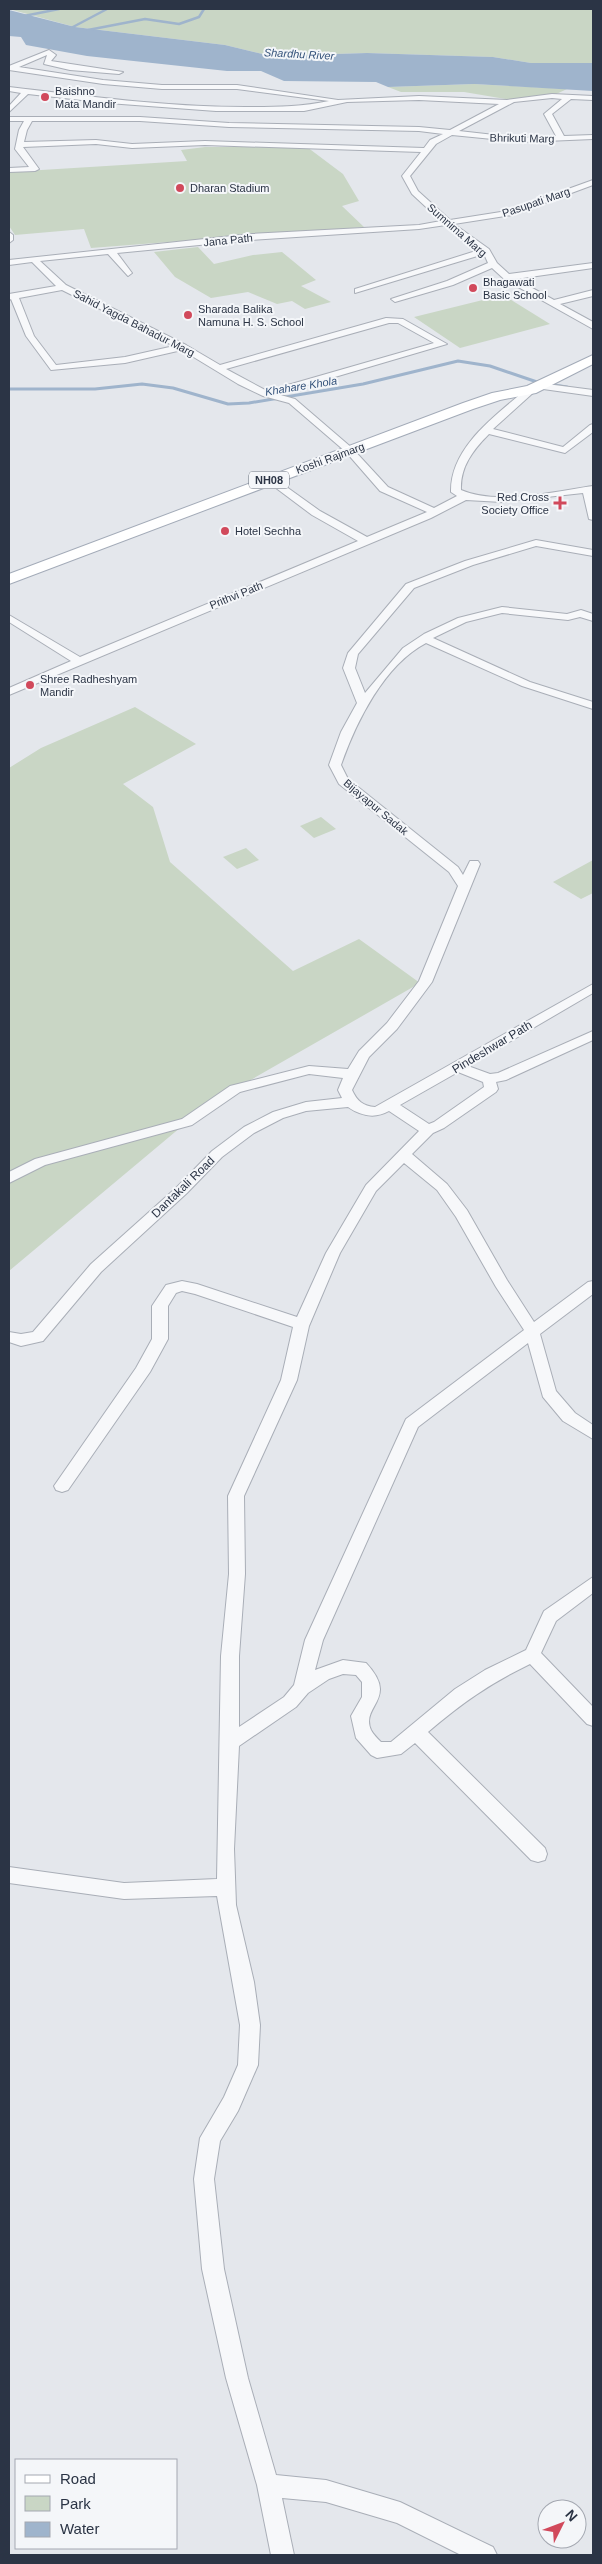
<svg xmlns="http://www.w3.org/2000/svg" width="602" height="2564" font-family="Arial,sans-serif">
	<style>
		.green { fill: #c9d6c5 }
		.water { fill: #9fb4cc }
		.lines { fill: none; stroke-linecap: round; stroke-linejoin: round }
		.stream-far1 { stroke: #9fb4cc; stroke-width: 2.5 }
		.stream { stroke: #9fb4cc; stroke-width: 3 }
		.street-casing { stroke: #a9aeb7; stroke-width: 2 }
		.primary-casing { stroke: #a3abb8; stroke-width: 2 }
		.street { fill: #f7f8fa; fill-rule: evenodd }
		.primary { fill: #fff; fill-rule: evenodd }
		.poi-dot { fill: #d1495b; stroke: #f4f6f9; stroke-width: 2 }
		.labels { text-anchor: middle; stroke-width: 4; stroke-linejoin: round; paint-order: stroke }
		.far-water-label { font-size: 11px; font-style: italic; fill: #34527a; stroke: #f4f6f9 }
		.far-poi-label { font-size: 11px; fill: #2b3445; stroke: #f4f6f9; text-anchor: start }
		.far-street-label { font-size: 11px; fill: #2b3445; stroke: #f4f6f9 }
		.shield { fill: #f4f6f9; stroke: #676e7b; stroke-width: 1 }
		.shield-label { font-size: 11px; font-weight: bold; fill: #2b3445 }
		.street-label { font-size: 12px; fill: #2b3445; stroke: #f4f6f9 }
	</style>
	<rect width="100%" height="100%" fill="#e4e7ec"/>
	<g class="green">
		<polygon points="9,9 593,9 593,63 531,63 493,57 367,53 271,56 225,45 75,27"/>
		<polygon points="474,84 567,89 552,96 512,100 464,92 401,92 388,87"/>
		<polygon points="205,147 307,147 343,174 359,201 342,206 364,227 91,248 84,229 15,235 9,226 9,172 187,161 181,150"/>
		<polygon points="198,247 214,264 253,255 282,252 316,280 301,286 331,302 305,309 292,301 277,304 248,292 211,298 175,277 154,252"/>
		<polygon points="503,295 550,324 460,348 414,317"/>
		<polygon points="135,707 196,744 123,784 153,807 170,862 293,971 359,939 420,983 235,1089 187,1122 9,1271 9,768 41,748"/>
		<polygon points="321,817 336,829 314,838 300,826"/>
		<polygon points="246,848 259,860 237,869 223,857"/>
		<polygon points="593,860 593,893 581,899 553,882"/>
	</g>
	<polygon class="water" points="9,10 75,27 225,45 271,56 367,53 493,57 531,63 593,63 593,91 474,84 388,87 376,82 284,81 261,71 227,71 87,56 26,45 21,37 9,36"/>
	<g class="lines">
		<g class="stream-far1">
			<polyline points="24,16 59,9"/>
			<polyline points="71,28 107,9"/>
			<polyline points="88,30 145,19 179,24 199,17 204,9"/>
		</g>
		<g class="stream">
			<polyline points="548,384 567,387"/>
			<polyline points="9,389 95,389 142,384 173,388 228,404 249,403 363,384 458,361 490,366 540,383"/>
		</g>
		<defs>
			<g id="street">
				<path d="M49 50 56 55 51 61 123 72 119 74 70 70 44 64 47 55 19 67 103 80 162 85H237L338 100 419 96 507 100 552 94 593 96V100L571 99 552 114 564 136 593 135V139L522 142 452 135 436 144 410 176 418 191 450 220 507 211 593 180V185L512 215 454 224 489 249 497 263 509 274 593 263V268L516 279 554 300 593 290V296L560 304 593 322V329L504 279 492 268 453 285 395 302 391 299 447 281 488 263 484 254 355 293V289L479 250 458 237 446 225 419 229 251 240 117 253 132 273 128 276 108 254 40 261 66 285 186 345 220 365 386 318 403 319 447 344 277 394 295 399 352 448 388 487 434 508 457 496 451 492C450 447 496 415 528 388H534V392L493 429 563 447 590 425 593 424V432L565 453 489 434C473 450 460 467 461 490 497 506 556 491 593 486V520L589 519 583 493 502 502 466 500 431 518 9 695V688L71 661 9 622V615L80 657 358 541 312 515 268 482V478H274L320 511 367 537 427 512 380 491 346 452 289 403 263 396 238 384 182 350 125 363 51 370 26 336 11 299 9 300V294L56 286 32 262 9 265V260L251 234 419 225 441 221 412 194 402 176 421 152 205 145 132 148 96 144 23 147 39 169 35 171 9 172V168L29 167 15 149 19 130 24 121H9V117H140L229 123 419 127 450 130 499 104 419 100 347 102 304 111H216L108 103 28 94 9 112V106L21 93 9 91V87C87 96 166 107 245 107 274 107 301 107 329 101L237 89H162L103 84 9 70V66ZM552 98 562 99 544 114 556 136 522 138 459 131 514 102ZM32 121H140L229 127 419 131 443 134 430 140 424 148 205 141 132 144 96 140 24 142 27 130ZM62 290 174 346 125 357 56 365 34 336 19 298ZM389 323H398L434 343 267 391 226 369Z"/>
				<polygon points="9,232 13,235 13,240 9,243"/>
				<polygon points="539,383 593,390 593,396 536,388 534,386"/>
				<path d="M536 540 593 550V556L536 546 473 565 414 588 358 654 355 668 365 693 403 648 424 634 458 618 502 607 567 614 581 610 593 614V621L580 617 568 620 502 613 466 622 433 638 530 682 593 702V709L522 686 426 643C384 665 356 722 341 765L348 779 458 867 463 875 470 861H478L480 864 432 982 397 1029 369 1057 352 1090C357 1101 363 1106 375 1107L593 984V993L468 1066 490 1074 498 1073 593 1031V1040L506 1080 496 1082 498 1089 496 1092 444 1128 433 1133 412 1154 447 1184 467 1210 507 1280 534 1322 588 1282 593 1281V1294L540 1334 556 1391 575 1413 593 1425V1439L563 1421 543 1397 528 1343 418 1427 323 1640 315 1670 343 1660 366 1663C400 1699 360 1706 371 1730 373 1734 378 1739 381 1742H391L455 1689 485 1670 526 1650 544 1611 593 1577V1593L556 1621 541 1653 593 1707V1726L587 1724 530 1664C489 1684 462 1703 428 1732L545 1848 547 1854 545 1860 538 1862 531 1860 415 1743 401 1754 377 1758 371 1755 356 1738 351 1716 362 1697V1682L356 1675 343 1674 329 1679 308 1693 296 1707 239 1746 234 1849 236 1905 254 1982 260 2025 258 2065 238 2111 220 2141 214 2179 224 2269 248 2378 276 2475 326 2480 400 2502 493 2547 497 2555H461L397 2523 326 2502 282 2498 294 2555H271L257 2485 226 2378 202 2269 194 2179 200 2138 224 2097 238 2065 240 2025 217 1896 124 1899 9 1883V1867L124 1883 217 1879 221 1656 229 1574 228 1496 281 1380 293 1327 195 1294 182 1291 176 1293 168 1306V1339L150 1372 68 1490 62 1492 56 1490 54 1486 136 1368 152 1339V1306L166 1285 182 1281 197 1284 297 1317 326 1253 366 1185 419 1131 389 1111C375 1119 361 1116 348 1107L306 1111 283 1118 254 1133 222 1157 187 1193 101 1272 43 1341 21 1346 9 1342V1332L21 1334 33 1332 91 1264 177 1187 212 1151 244 1127 273 1112 306 1102 342 1098 338 1090 343 1078 309 1074 240 1092 192 1125 45 1165 9 1183V1172L35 1159 182 1119 230 1086 309 1066 348 1069 359 1051 387 1023 419 981 458 886 449 872 339 784 329 765 341 732 357 703 343 668 348 653 406 584 465 561ZM458 1072 483 1082 484 1087 434 1122 429 1124 400 1105ZM404 1163 437 1190 456 1217 496 1287 524 1330 406 1419 305 1640 294 1685 284 1697 239 1727V1656L245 1574 244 1496 297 1380 309 1326 340 1253 376 1191Z"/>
			</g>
			<polygon id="primary" points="593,355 593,364 536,393 500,400 473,409 9,584 9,574 463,403 492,393 527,386"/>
		</defs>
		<use href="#street" class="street-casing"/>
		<use href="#primary" class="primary-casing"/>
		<use href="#street" class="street"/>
		<use href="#primary" class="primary"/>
	</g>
	<g class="poi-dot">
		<circle cx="45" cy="97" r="5"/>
		<circle cx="180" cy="188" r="5"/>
		<circle cx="473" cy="288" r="5"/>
		<circle cx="188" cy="315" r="5"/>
		<path d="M557.5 495.5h5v5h5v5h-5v5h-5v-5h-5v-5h5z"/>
		<circle cx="225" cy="531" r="5"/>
		<circle cx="30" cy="685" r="5"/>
	</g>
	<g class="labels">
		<g class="far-water-label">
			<text transform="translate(299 54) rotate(3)" y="4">Shardhu River</text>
			<text transform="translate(301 386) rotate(-9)" y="4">Khahare Khola</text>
		</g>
		<g class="far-poi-label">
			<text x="55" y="95">Baishno<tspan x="55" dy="13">Mata Mandir</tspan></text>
			<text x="190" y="192">Dharan Stadium</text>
			<text x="483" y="286">Bhagawati<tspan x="483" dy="13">Basic School</tspan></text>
			<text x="198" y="313">Sharada Balika<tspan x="198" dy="13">Namuna H. S. School</tspan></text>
			<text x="549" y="501" text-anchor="end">Red Cross<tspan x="549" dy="13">Society Office</tspan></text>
			<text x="235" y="535">Hotel Sechha</text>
			<text x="40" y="683">Shree Radheshyam<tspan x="40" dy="13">Mandir</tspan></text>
		</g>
		<g class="far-street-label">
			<text transform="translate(522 138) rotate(1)" y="4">Bhrikuti Marg</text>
			<text transform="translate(536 202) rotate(-19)" y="4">Pasupati Marg</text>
			<text transform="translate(457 230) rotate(41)" y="4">Sumnima Marg</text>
			<text transform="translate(228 240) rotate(-6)" y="4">Jana Path</text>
			<text transform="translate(134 323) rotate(27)" y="4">Sahid Yagda Bahadur Marg</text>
			<text transform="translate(330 458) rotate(-20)" y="4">Koshi Rajmarg</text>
			<text transform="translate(236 595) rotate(-22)" y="4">Prithvi Path</text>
			<text transform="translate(376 807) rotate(40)" y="4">Bijayapur Sadak</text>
		</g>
		<rect class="shield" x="249" y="471.5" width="40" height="17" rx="4"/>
		<g class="shield-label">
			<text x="269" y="484">NH08</text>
		</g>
		<g class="street-label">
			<text transform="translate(492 1047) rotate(-31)" y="4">Pindeshwar Path</text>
			<text transform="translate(183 1187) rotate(-44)" y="4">Dantakali Road</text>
		</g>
	</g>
	<rect width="602" height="2564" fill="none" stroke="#2b3445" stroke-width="20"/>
	<rect x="15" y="2459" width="162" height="90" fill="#f4f6f9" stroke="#a4a8b1"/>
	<rect x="25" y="2475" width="25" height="8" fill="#ffffff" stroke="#a4a8b1"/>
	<text x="60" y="2484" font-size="15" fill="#2b3445">Road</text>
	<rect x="25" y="2496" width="25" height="15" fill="#c9d6c5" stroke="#a4a8b1"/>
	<text x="60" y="2509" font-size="15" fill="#2b3445">Park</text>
	<rect x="25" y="2522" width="25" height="15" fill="#9fb4cc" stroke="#a4a8b1"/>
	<text x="60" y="2534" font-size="15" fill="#2b3445">Water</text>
	<g transform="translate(562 2524) rotate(48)"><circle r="24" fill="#f4f6f9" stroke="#a4a8b1"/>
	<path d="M0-4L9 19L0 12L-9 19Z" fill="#d1495b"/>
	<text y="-8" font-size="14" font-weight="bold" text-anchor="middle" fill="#2b3445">N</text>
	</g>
</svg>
